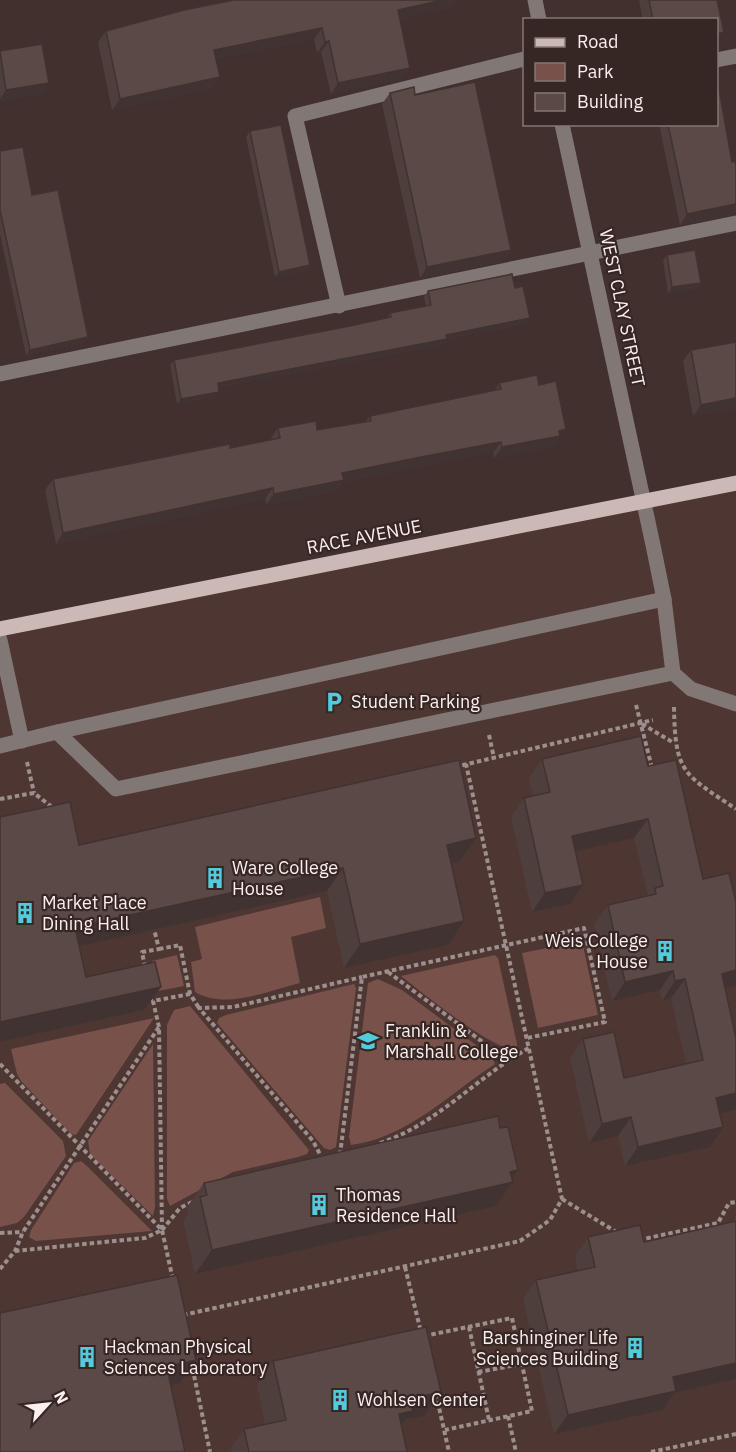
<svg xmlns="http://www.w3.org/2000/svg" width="736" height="1452" font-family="'IBM Plex Sans',sans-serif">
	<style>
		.built { fill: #4e3632 }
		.green { fill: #78514a }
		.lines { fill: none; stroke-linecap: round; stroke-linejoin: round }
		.path { stroke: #9d8f8d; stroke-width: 4; stroke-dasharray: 4.5 3; stroke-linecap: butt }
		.minor { stroke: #817876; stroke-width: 15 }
		.major { stroke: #ccb9b6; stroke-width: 15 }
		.wall { fill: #4e3f3c }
		.shaded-wall { fill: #403331 }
		.building { fill: #5b4946; stroke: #403331; stroke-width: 1.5 }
		.labels { text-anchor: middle; stroke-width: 4.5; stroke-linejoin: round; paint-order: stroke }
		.street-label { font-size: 18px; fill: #faefec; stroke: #372724 }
		.poi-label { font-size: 18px; fill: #faefec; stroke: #372724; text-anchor: start }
	</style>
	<rect width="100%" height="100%" fill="#41302e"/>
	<polygon class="built" points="736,483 736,1452 0,1452 0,629"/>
	<g class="green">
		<path d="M320 897 326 928 291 937 300 983C267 991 226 1010 195 992L191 962 202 959 195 927Z"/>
		<polygon points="582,941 598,1015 538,1028 522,953"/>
		<polygon points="177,955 184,986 158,991 152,961"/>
		<path d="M495 955 498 958 517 1044V1049C498 1055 419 990 401 976Z"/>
		<path d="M378 979 402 990 492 1057 495 1064C449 1094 407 1138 351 1145L349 1137 368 983Z"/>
		<polygon points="354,984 356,988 336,1147 330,1150 324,1148 217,1023 219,1018 226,1015"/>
		<polygon points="190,1006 309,1150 307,1154 298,1157 233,1172 170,1206 167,1199 167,1025 174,1010"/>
		<polygon points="154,1018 76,1135 71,1134 21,1081 17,1074 11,1049"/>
		<polygon points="153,1044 155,1207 153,1216 90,1154 88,1141"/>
		<polygon points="5,1083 63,1141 66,1156 24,1217 17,1223 0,1227 0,1084"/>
		<polygon points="81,1161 88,1167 152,1231 36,1241 29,1237 31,1230 74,1163"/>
	</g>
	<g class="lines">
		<g class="path">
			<polyline points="636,705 652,768"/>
			<path d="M674 707C675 774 684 774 736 809"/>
			<polyline points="642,724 674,743"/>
			<polyline points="489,735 494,758"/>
			<polyline points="27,762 34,793"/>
			<polyline points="455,767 653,720"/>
			<polyline points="0,799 34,793 53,808"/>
			<polyline points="159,949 180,945 190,994 199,1008"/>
			<polyline points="145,967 142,952 159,949 154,929"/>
			<polyline points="388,972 507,1060"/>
			<polyline points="0,1064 162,1230 159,1027 153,1001 190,994"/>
			<path d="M380 1143C436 1125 478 1076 529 1048"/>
			<polyline points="340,1155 362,977 584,928 605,1022 527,1038"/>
			<polyline points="323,1160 313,1141 199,1008 233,1007 362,977"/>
			<polyline points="562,1199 618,1233"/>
			<polyline points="162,1230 180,1208 194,1201"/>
			<polyline points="0,1233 23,1232"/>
			<polyline points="639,1240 718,1223 729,1203 736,1202"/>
			<polyline points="15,1251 145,1238 162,1230 173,1280"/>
			<polyline points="405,1267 421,1332"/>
			<polyline points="0,1269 15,1251 23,1232 159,1027"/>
			<polyline points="183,1315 520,1241 550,1220 562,1199 466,764"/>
			<polyline points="469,1327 489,1420"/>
			<polyline points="424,1336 512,1318 532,1411 445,1430"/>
			<polyline points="191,1361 210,1452"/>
			<polyline points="478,1372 522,1364"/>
			<polyline points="436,1394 449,1452"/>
			<polyline points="508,1416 516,1452"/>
			<polyline points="651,1452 736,1434"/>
		</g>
		<g class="minor">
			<polyline points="535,0 539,20"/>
			<polyline points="716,60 736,56"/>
			<polyline points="562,124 653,545 664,599 673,673 691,689 736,704"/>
			<polyline points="339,306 295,116 524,59"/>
			<polyline points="0,374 736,223"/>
			<polyline points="0,640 22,741"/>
			<polyline points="57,732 664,599"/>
			<polyline points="0,746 57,732 116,789 673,673"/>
		</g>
		<polyline class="major" points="0,629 736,483"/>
	</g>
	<g class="wall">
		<polygon points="639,0 717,0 717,43 717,20 643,20"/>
		<polygon points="453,7 399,19 410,68 402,79 331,94 321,52 317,53 314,39 216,59 212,88 112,110 98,42 106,31"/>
		<polygon points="0,51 41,94 0,101"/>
		<polygon points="390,93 415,95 511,250 504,261 420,278 382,104"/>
		<polygon points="659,124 717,124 732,162 736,165 736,214 680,225"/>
		<polygon points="250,131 306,271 275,277 246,137"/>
		<polygon points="0,151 32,195 88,337 84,343 26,355 0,234"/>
		<polygon points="667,255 701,283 697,288 668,293 663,260"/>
		<polygon points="515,288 526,324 447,339 443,345 218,388 215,397 177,404 170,365 174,360 350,326 387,318 390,313 426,306 424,297 428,291"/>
		<polygon points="736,342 736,408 693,416 683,361 691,350"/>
		<polygon points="499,383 539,385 558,440 553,447 494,458 493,453 487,454 409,469 343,482 336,491 266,505 265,499 56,544 45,490 53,479 270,440 278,428 317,430 365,422 370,416 494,391"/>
		<polygon points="542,759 648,766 703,879 736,902 736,986 725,989 736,1038 736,1108 735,1110 720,1113 723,1127 710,1147 625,1166 618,1136 589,1143 570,1058 583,1039 624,1078 686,1064 671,998 662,1001 660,990 612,1001 594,924 608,905 648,896 634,838 575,851 583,885 570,904 532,912 511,817 524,798 533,796 529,778"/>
		<polygon points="0,817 79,845 459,862 452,864 448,945 344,968 327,891 79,947 86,977 161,987 144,1010 0,1042"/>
		<polygon points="512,1179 513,1183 496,1206 195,1274 183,1221 188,1213 187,1207 204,1183"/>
		<polygon points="736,1215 736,1379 674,1393 663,1410 554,1434 523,1299 536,1280 578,1271 575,1256 588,1237 644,1242 734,1221"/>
		<polygon points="273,1361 424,1416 406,1419 402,1426 407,1452 228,1452 244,1429 265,1425 257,1385"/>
	</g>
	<g class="shaded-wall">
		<polygon points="443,0 458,0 453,7 390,21 398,10"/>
		<polygon points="322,28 314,39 206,61 214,50"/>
		<polygon points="724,32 717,43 717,34"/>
		<polygon points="329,41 321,52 317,53 325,42"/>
		<polygon points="410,68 402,79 331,94 338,83"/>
		<polygon points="220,77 212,88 112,110 120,99"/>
		<polygon points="49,83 41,94 0,101 0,99 6,90"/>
		<polygon points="736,204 736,214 680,225 687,214"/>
		<polygon points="511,250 504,261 420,278 427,267"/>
		<polygon points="310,265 306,271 275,277 279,272"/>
		<polygon points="701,283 697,288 668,293 672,287"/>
		<polygon points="530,318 526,324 442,340 446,335"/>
		<polygon points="88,337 84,343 26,355 30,350"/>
		<polygon points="447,339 443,345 214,389 218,383"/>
		<polygon points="219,392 215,397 177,404 181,399"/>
		<polygon points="736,398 736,408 693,416 701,405"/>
		<polygon points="566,429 553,447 494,458 502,447"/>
		<polygon points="501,442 493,453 487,454 343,482 336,491 266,505 274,494 342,473 495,443"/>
		<polygon points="273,488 265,499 56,544 63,533"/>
		<polygon points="648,819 634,838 559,855 572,836"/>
		<polygon points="476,838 459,862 431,869 447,845"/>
		<polygon points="343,868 327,891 59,951 75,927"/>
		<polygon points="583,885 570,904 532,912 545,893"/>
		<polygon points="464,921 448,945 344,968 360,944"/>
		<polygon points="736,970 736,986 708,993 722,974"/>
		<polygon points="673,971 660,990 612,1001 625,982"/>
		<polygon points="685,979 671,998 662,1001 675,981"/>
		<polygon points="161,987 144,1010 0,1042 0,1022"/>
		<polygon points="736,1093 736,1108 735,1110 703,1117 716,1098"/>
		<polygon points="631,1117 618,1136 589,1143 602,1124"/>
		<polygon points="723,1127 710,1147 625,1166 638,1147"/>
		<polygon points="518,1170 508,1183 513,1182 496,1206 195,1274 212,1250"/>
		<polygon points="196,1360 180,1383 169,1385 160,1397 174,1365"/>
		<polygon points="736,1363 736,1379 674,1393 663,1410 554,1434 568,1415 673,1377"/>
		<polygon points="441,1392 424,1416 406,1419 396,1434 382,1437 409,1399"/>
	</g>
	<g class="building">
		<polygon points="234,0 443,0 398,10 410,68 338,83 329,41 325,42 322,28 214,50 220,77 120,99 106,31 184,10"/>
		<polygon points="649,0 717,0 724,32 717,34 717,20 653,20"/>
		<polygon points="42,44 49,83 6,90 0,51"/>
		<polygon points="475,82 511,250 427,267 390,93 414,87 415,95"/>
		<polygon points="717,89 719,89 732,162 735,161 736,165 736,204 687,214 668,124 717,124"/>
		<polygon points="281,125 310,265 279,272 250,131"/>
		<polygon points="23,147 32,195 58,190 88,337 30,350 0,210 0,151"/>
		<polygon points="695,250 701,283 672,287 667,255"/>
		<polygon points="512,274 515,288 523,286 530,318 446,335 447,339 218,383 219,392 181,399 174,360 350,326 391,317 390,313 431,305 428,291"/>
		<polygon points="736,342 736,398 701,405 691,350"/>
		<polygon points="537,375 539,385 556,381 566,429 559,431 560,436 502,447 501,442 495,443 416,458 342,473 344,480 274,494 273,488 63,533 53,479 230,444 230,448 280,438 278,428 316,421 317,430 371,421 370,416 501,389 499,383"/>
		<polygon points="641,736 648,766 676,760 703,879 729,873 736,902 736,970 722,974 736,1038 736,1093 716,1098 723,1127 638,1147 631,1117 602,1124 583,1039 614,1032 624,1078 703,1060 685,979 675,981 673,971 625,982 608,905 656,894 655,888 663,886 648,819 572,836 583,885 545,893 524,798 550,792 542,759"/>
		<polygon points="459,760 476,838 447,845 464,921 360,944 343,868 75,927 86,977 155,962 161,987 0,1022 0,817 70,802 79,845"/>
		<polygon points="498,1116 500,1128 508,1127 518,1170 510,1172 513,1182 212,1250 200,1197 207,1195 204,1183"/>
		<polygon points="736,1221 736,1363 673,1377 676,1391 568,1415 536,1280 595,1267 588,1237 640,1225 644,1242"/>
		<polygon points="177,1275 196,1360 174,1365 176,1375 169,1377 185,1452 0,1452 0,1313"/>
		<polygon points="426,1327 441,1392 409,1399 413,1411 399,1414 407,1452 249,1452 244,1429 286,1420 273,1361"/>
	</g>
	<defs>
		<symbol id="parking-bare" viewBox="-9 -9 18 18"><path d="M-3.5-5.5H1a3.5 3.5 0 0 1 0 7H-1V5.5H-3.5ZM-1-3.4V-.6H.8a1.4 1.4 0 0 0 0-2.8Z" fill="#54cadd" stroke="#372724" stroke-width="2.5" paint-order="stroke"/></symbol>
		<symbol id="building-bare" viewBox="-9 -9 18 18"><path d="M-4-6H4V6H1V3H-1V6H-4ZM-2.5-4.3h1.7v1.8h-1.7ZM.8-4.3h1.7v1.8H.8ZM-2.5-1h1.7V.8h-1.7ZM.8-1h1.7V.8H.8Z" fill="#54cadd" stroke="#372724" stroke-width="2.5" paint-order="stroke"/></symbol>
		<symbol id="university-bare" viewBox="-9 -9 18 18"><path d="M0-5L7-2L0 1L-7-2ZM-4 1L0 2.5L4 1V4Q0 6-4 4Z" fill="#54cadd" stroke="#372724" stroke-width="2.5" paint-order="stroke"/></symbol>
	</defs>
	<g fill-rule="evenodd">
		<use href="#parking-bare" x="319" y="687" width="30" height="30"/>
		<use href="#building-bare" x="200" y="863" width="30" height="30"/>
		<use href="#building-bare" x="10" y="898" width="30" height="30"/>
		<use href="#building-bare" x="650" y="936" width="30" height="30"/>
		<use href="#university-bare" x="353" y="1026" width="30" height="30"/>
		<use href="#building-bare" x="304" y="1190" width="30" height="30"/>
		<use href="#building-bare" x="620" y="1333" width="30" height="30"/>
		<use href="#building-bare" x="72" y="1342" width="30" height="30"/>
		<use href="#building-bare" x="325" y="1385" width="30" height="30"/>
	</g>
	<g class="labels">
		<g class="street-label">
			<text transform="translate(622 308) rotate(78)" y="6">WEST CLAY STREET</text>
			<text transform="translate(364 537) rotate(-11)" y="6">RACE AVENUE</text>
		</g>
		<g class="poi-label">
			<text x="351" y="708">Student Parking</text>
			<text x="232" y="874">Ware College<tspan x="232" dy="21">House</tspan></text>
			<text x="42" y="909">Market Place<tspan x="42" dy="21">Dining Hall</tspan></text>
			<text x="648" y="947" text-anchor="end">Weis College<tspan x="648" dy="21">House</tspan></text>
			<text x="385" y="1037">Franklin &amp;<tspan x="385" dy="21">Marshall College</tspan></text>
			<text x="336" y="1201">Thomas<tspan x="336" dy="21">Residence Hall</tspan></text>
			<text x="618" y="1344" text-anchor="end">Barshinginer Life<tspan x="618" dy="21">Sciences Building</tspan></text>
			<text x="104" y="1353">Hackman Physical<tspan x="104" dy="21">Sciences Laboratory</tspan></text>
			<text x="357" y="1406">Wohlsen Center</text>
		</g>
	</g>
	<rect x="523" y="18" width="195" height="108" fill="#372724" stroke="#857774" stroke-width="1.5"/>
	<rect x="535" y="38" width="30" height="9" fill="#ccb9b6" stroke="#857774" stroke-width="1.5"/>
	<text x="577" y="48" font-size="18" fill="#faefec">Road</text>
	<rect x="535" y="63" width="30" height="18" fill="#78514a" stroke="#857774" stroke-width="1.5"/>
	<text x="577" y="78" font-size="18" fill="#faefec">Park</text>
	<rect x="535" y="93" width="30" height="18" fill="#5b4946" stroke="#857774" stroke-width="1.5"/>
	<text x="577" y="108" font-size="18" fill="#faefec">Building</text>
	<g transform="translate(48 1404) rotate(63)" stroke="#372724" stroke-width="4.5" paint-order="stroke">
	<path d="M0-4.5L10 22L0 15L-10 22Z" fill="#faefec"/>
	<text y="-9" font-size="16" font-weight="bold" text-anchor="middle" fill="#faefec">N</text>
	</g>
</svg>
